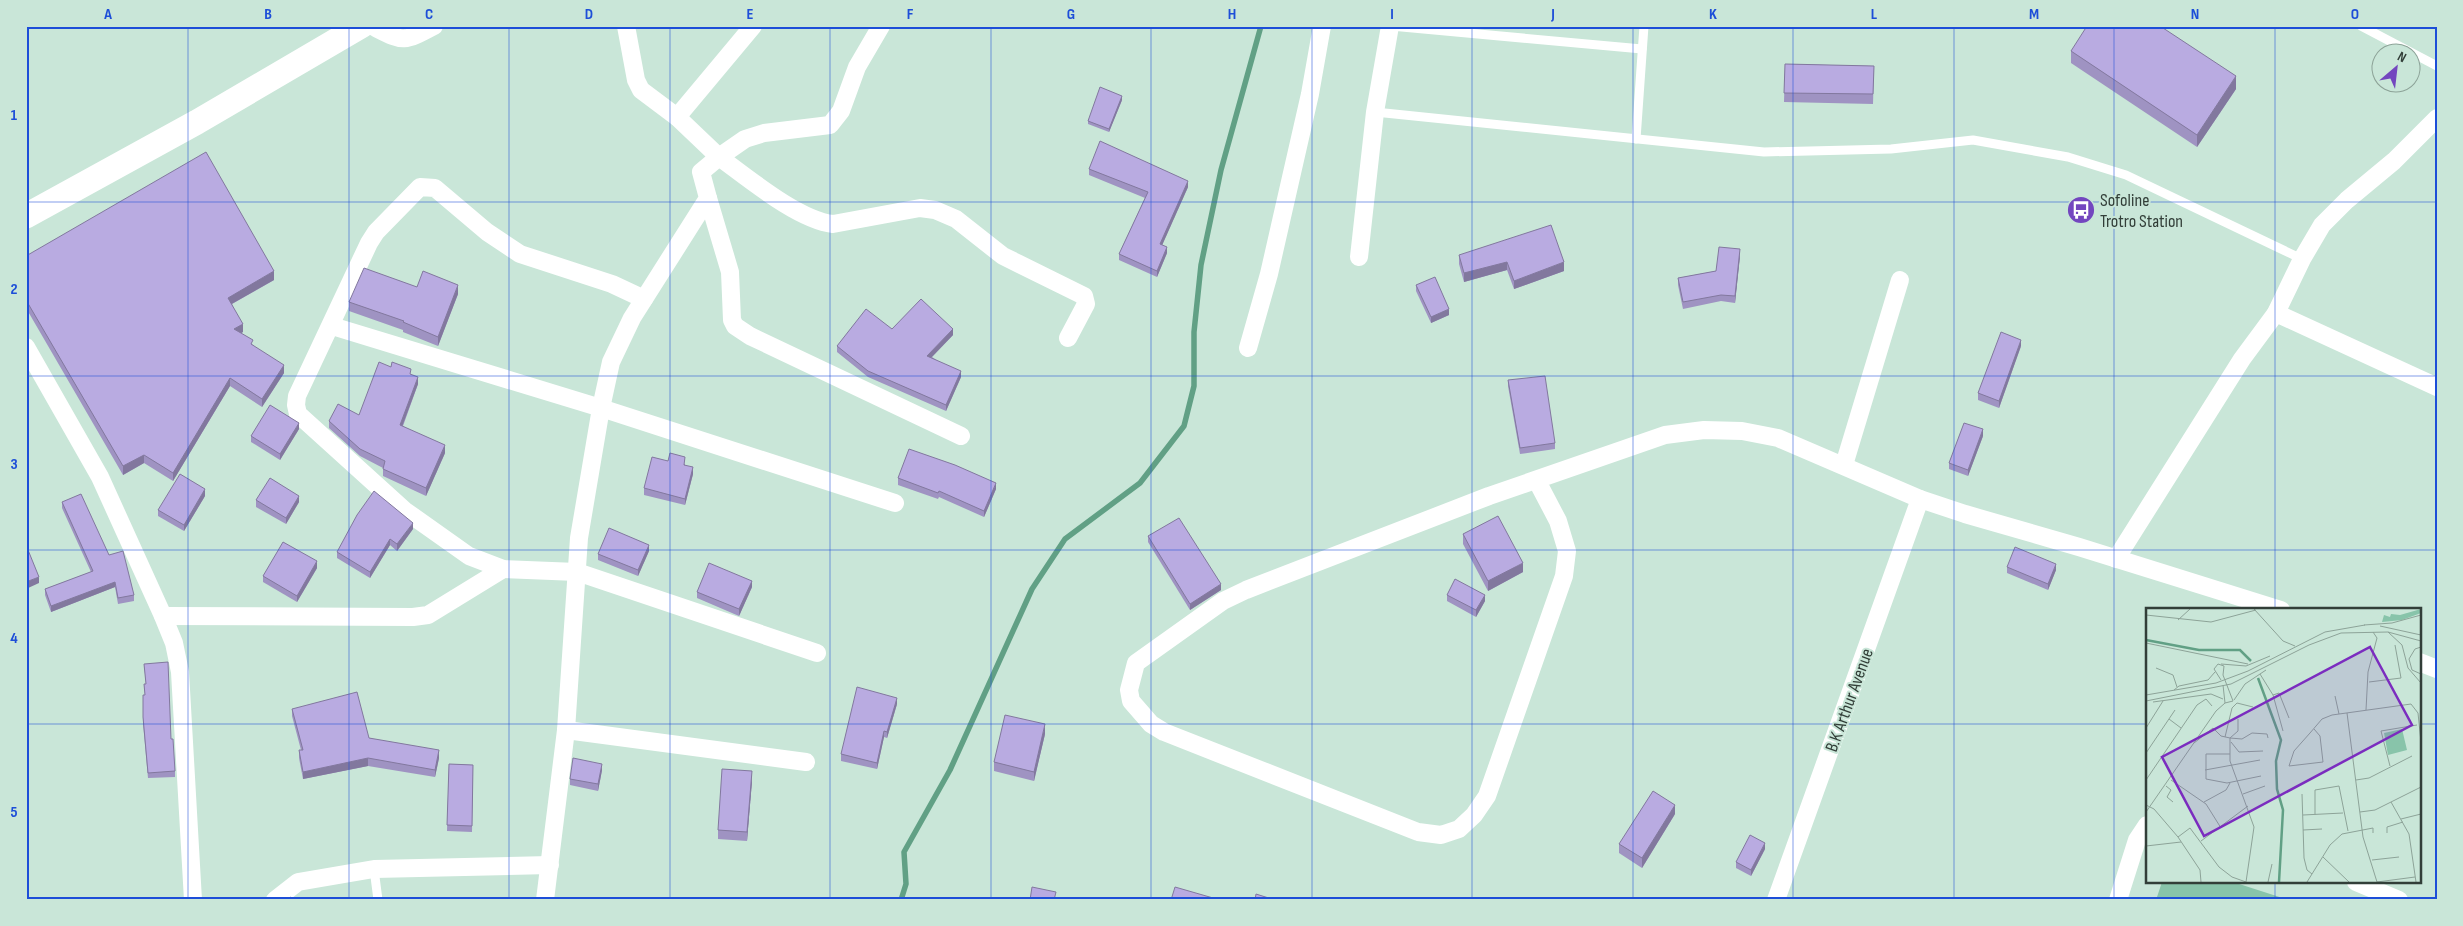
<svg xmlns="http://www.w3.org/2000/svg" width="2463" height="926" font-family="'Sofia Sans Condensed',sans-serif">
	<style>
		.grass { fill: #88c4aa }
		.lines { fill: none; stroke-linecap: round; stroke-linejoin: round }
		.stream { stroke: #61a085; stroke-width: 5.5 }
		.lane { stroke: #fff; stroke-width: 9 }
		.street { stroke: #fff; stroke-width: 18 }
		.secondary { stroke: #fff; stroke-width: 25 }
		.wall { fill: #9f93c2 }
		.shaded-wall { fill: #82789e }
		.building { fill: #b9abe1; stroke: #82789e }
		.grid { fill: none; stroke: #1d4ed8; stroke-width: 1; stroke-opacity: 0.55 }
		.labels { text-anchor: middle; stroke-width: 4; stroke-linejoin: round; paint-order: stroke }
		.poi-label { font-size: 18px; fill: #323e38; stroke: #c9e6d8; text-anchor: start }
		.street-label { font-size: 18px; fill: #323e38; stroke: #c9e6d8 }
		.inset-river { fill: none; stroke: #61a085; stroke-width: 2.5 }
		.inset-road { fill: none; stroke: #8da398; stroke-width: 1 }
		.view { fill: #7b2cbf; fill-opacity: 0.15; stroke: #7b2cbf; stroke-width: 2.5 }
		.inset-edge { fill: none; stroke: #323e38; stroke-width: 2.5 }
		.neatline { fill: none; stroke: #1d4ed8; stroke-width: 2 }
		.grid-label { font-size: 16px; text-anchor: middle; font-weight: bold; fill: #1d4ed8 }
	</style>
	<rect width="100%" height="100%" fill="#c9e6d8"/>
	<polygon class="grass" points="2162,882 2233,882 2289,900 2156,900"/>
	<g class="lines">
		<polyline class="stream" points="901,900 906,884 904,852 950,770 1032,589 1065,539 1140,483 1184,426 1194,386 1194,332 1201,265 1221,170 1261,26"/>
		<g class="lane">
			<polyline points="1391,26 1642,49"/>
			<polyline points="2361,26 2437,66"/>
			<polyline points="1375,112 1764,152 1891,149 1973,140 2068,157 2126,175 2302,259"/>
			<polyline points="1636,139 1644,26"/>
			<polyline points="374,869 378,900"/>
		</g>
		<g class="street">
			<path d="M372 26C404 42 402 43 434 26"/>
			<path d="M881 26 857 67 841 111 830 125 764 133 745 139 719 157C748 178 798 220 833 224L920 208 935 210 956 219 1003 256 1084 296 1086 304 1068 338"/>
			<polyline points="677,117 753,26"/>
			<polyline points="708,198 730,272 732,320 735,326 750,336 961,436"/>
			<polyline points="1359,257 1375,112 1390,26"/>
			<polyline points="644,299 612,284 520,254 487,232 435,188 420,187 376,232 369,243 297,396 296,405 298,414 404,510 469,556 503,569 577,572 817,653"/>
			<polyline points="2276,313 2437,387"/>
			<polyline points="332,326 601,408 895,503"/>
			<polyline points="26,347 100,477 163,616 174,643 180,672 193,900"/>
			<polyline points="1248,348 1269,274 1310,94 1322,26"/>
			<polyline points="1844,465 1900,280"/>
			<polyline points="1537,481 1558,521 1567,551 1564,576 1487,796 1474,815 1459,829 1441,835 1418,832 1164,732 1151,724 1131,701 1129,690 1136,663 1223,601 1246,590 1489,496 1665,435 1704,430 1742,431 1778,438 1920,499 1965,514 2079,547 2281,610"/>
			<polyline points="2116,559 2242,359 2276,313 2302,259 2322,225 2347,200 2394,161 2437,118"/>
			<polyline points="163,616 413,617 428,615 503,569"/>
			<polyline points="2419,662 2437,669"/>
			<polyline points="566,730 806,762"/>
			<polyline points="2356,882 2399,900"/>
			<polyline points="275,900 298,882 374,869 550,865"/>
			<polyline points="545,900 566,730 579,538 601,408 611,362 632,318 708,198 701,172 719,157 677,117 641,90 636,80 626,26"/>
			<polyline points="1776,900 1920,499"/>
			<polyline points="2118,900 2137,840 2147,825"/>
		</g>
		<polyline class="secondary" points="26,216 197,122 361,26"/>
	</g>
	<g class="wall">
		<polygon points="2071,51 2236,89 2197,147 2071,63"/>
		<polygon points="1785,64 1874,66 1873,104 1784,102"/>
		<polygon points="1122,100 1109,132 1088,124 1088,121"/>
		<polygon points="1089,169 1188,187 1162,245 1167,253 1157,277 1119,260 1119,254 1145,198 1089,175"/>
		<polygon points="1459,255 1564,271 1514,289 1507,270 1464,282 1459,264"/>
		<polygon points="26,256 274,280 232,304 243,332 241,333 253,345 284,373 262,407 230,386 173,481 144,463 123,475 26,308"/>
		<polygon points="1740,256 1735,303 1721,301 1683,309 1678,285 1678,278 1716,271"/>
		<polygon points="1416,285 1449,315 1431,323 1416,291"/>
		<polygon points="417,287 458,294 438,346 403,332 403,330 349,311 349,302"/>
		<polygon points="892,329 953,335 932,357 961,377 946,411 868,377 837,352 837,346"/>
		<polygon points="2021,346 1999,408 1978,400 1978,393"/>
		<polygon points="411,374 418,384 403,426 445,453 426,496 383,476 383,468 360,456 329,428 329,421 359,415"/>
		<polygon points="1508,380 1555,443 1555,449 1520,454 1508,386"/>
		<polygon points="299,429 280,460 251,442 251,436"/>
		<polygon points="1983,436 1968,476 1949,469 1949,463"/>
		<polygon points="668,461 685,464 685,465 693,474 685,505 644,495 644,488"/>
		<polygon points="898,478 996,489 984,517 939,497 938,499 898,485"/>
		<polygon points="205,496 184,531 158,516 158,510"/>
		<polygon points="256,500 299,502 286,524 256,507"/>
		<polygon points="62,502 109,555 134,595 134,601 118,604 115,587 51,612 45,595 45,589 91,572 62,508"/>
		<polygon points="413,529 397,551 390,545 370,578 337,558 337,552"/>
		<polygon points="1463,534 1523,572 1488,591 1463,544"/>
		<polygon points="1148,536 1221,590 1190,610 1148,542"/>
		<polygon points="649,551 638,576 598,560 598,554"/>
		<polygon points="2007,567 2056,570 2048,590 2007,573"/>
		<polygon points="317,568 297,602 263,582 263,576"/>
		<polygon points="752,587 739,616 697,598 697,592"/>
		<polygon points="1447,595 1485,601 1476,617 1447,601"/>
		<polygon points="144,664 171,739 175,771 175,777 148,778 143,723 143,695 145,695 144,684 146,684"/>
		<polygon points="897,704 887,738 884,737 877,769 841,761 841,754"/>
		<polygon points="292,709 369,738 439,758 435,777 368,766 303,779 299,758 299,750 301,750 292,716"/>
		<polygon points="1045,734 1034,781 994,771 994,762"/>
		<polygon points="449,764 473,765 472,832 447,831"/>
		<polygon points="602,770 598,791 570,785 570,779"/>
		<polygon points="752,781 747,841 718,839 718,830"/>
		<polygon points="1675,814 1642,868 1619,853 1619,844"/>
		<polygon points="1765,849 1751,876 1736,868 1736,862"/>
	</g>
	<g class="shaded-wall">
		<polygon points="2236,76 2236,89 2197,147 2197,135"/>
		<polygon points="1122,96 1122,100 1109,132 1109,129"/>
		<polygon points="1188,181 1188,187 1160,250 1160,244"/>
		<polygon points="1167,247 1167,253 1157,277 1157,271"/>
		<polygon points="1740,249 1740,256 1735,303 1735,296"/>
		<polygon points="1507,262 1507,270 1464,282 1464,273"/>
		<polygon points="1564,262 1564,271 1514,289 1514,281"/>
		<polygon points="274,271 274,280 228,306 228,298"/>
		<polygon points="458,285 458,294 438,346 438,337"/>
		<polygon points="1449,309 1449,315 1431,323 1431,317"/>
		<polygon points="243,324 243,332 234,337 234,329"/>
		<polygon points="953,329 953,335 927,362 927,356"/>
		<polygon points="2021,340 2021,346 1999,408 1999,401"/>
		<polygon points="284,365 284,373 262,407 262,399"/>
		<polygon points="961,371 961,377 946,411 946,405"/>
		<polygon points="418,377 418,384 400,432 400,425"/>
		<polygon points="230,378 230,386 173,481 173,473"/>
		<polygon points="299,423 299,429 280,460 280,454"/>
		<polygon points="1983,429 1983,436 1968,476 1968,470"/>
		<polygon points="445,445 445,453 426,496 426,488"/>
		<polygon points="144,455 144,463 123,475 123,466"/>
		<polygon points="693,467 693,474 685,505 685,499"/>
		<polygon points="996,483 996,489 984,517 984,511"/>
		<polygon points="205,489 205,496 184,531 184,525"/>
		<polygon points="299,496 299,502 286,524 286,518"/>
		<polygon points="413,523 413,529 397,551 397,544"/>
		<polygon points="390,539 390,545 370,578 370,572"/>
		<polygon points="649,545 649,551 638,576 638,570"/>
		<polygon points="317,561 317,568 297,602 297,596"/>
		<polygon points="1523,563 1523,572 1488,591 1488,581"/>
		<polygon points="2056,564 2056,570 2048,590 2048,584"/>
		<polygon points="39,577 39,583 26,589 26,582"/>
		<polygon points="752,581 752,587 739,616 739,609"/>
		<polygon points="115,582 115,587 51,612 51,606"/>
		<polygon points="1221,584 1221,590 1190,610 1190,604"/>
		<polygon points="1485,595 1485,601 1476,617 1476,610"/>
		<polygon points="897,698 897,704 887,738 887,732"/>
		<polygon points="1045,724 1045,734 1034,781 1034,772"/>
		<polygon points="884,731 884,737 877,769 877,763"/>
		<polygon points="439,750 439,758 435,777 435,770"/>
		<polygon points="368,758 368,766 303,779 303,772"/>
		<polygon points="602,764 602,770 598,791 598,784"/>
		<polygon points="752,771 752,781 747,841 747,832"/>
		<polygon points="1675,805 1675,814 1642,868 1642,858"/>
		<polygon points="1765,843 1765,849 1751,876 1751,870"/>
	</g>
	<g class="building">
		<polygon points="2087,26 2160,26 2236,76 2197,135 2071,51"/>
		<polygon points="1785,64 1874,66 1873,94 1784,93"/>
		<polygon points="1100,87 1122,96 1109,129 1088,121"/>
		<polygon points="1100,141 1188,181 1160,244 1167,247 1157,271 1119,254 1148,192 1089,169"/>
		<polygon points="206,152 274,271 228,298 243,324 234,329 253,340 251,344 284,365 262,399 230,378 173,473 144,455 123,466 26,300 26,256"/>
		<polygon points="1551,225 1564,262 1514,281 1507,262 1464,273 1459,255"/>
		<polygon points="1719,247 1740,249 1735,296 1721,295 1683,302 1678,278 1716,271"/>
		<polygon points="364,268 417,287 423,271 458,285 438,337 403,322 404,321 349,302"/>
		<polygon points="1435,277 1449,309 1431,317 1416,285"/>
		<polygon points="921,299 953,329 927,356 961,371 946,405 868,371 837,346 866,309 892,329"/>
		<polygon points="2001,332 2021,340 1999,401 1978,393"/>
		<polygon points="379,362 391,367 392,362 411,369 410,374 418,377 400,425 445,445 426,488 383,469 385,461 360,449 329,421 338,404 359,415"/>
		<polygon points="1545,376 1555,443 1520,448 1508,380"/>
		<polygon points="270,405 299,423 280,454 251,436"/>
		<polygon points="1964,423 1983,429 1968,470 1949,463"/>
		<polygon points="909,449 955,465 996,483 984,511 939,491 938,493 898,478"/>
		<polygon points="670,453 685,457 684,465 693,467 685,499 644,488 652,457 668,461"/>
		<polygon points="180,474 205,489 184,525 158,510"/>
		<polygon points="270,478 299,496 286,518 256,500"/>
		<polygon points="374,491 413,523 397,544 390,539 370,572 337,552 357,515"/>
		<polygon points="81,494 109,555 123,551 134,595 118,598 115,582 51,606 45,589 93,571 62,502"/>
		<polygon points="1498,516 1523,563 1488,581 1463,534"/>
		<polygon points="1179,518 1221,584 1190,604 1148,536"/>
		<polygon points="609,528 649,545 638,570 598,554"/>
		<polygon points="283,542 317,561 297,596 263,576"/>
		<polygon points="26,545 39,577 26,582"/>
		<polygon points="2015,547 2056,564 2048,584 2007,567"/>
		<polygon points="709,563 752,581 739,609 697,592"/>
		<polygon points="1455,579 1485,595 1476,610 1447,595"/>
		<polygon points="168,662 171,739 173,739 175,771 148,773 143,717 143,695 145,695 144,684 146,684 144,664"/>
		<polygon points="857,687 897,698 887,732 884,731 877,763 841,754"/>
		<polygon points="357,692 369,738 439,750 435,770 368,758 303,772 299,750 303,750 292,709"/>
		<polygon points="1005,715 1045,724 1034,772 994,762"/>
		<polygon points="573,758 602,764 598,784 570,779"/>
		<polygon points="449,764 473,765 472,826 447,825"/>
		<polygon points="722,769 752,771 747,832 718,830"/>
		<polygon points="1653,791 1675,805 1642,858 1619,844"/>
		<polygon points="1750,835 1765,843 1751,870 1736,862"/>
		<polygon points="1032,887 1056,892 1054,900 1030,900"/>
		<polygon points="1175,887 1220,900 1171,900"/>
		<polygon points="1256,894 1275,900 1255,900"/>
		<polygon points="290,897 295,900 288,900"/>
	</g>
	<path class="grid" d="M188 26V900M349 26V900M509 26V900M670 26V900M830 26V900M991 26V900M1151 26V900M1312 26V900M1472 26V900M1633 26V900M1793 26V900M1954 26V900M2114 26V900M2275 26V610M26 202H2437M26 376H2437M26 550H2437M26 724H2147M2419 724H2437M2275 882V900"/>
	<defs>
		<symbol id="bus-disc" viewBox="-11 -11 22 22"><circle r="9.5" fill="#7346bf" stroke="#c9e6d8"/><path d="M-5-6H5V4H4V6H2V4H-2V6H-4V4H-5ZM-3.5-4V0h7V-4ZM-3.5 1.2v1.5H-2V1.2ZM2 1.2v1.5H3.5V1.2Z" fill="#fff"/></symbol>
	</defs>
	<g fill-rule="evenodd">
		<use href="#bus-disc" x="2065" y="194" width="32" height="32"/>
	</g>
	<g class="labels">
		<g class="poi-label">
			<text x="2100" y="206">Sofoline<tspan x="2100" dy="21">Trotro Station</tspan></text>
		</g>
		<g class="street-label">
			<text transform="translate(1849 700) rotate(-70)" y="6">B.K Arthur Avenue</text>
		</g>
	</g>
	<g transform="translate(2146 608)">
		<rect width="275" height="275" fill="#c9e6d8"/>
		<path d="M275 1V5L256 12 236 14 238 7 244 9 245 6 254 7ZM256 121 261 142 242 147 238 125Z" fill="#88c4aa"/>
		<path class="inset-river" d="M0 32 53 42H94L105 53M112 70 135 132 130 153 131 181 137 202 133 274"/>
		<path class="inset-road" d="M108 1 137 33 149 38M0 7 65 14 110 2M32 12 44 1M218 17 246 15 275 7M234 18 275 27M242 24 256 37 262 60 275 75M0 35 102 56M275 39 269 41 263 51 266 62 275 66M75 56 100 58 124 48M10 60 27 67 31 79M114 66 127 87 137 123M223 74 255 70 249 37M77 77 79 95M28 82 33 78 62 72 69 64M0 87 70 75 102 63 179 24 219 17M127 87 133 85 143 110M189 88 193 106M88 92 99 76 120 62M0 93 85 76 163 37 195 25 242 24 275 33M7 94 65 86 77 91M220 102 222 64 231 30 227 24M201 105 217 229 231 274M23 111 35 120M92 111V123L84 130 96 131 106 125 121 126 122 130M0 120 17 93M168 121 174 128 177 154 143 158 148 143 164 125 176 111 186 107 265 96 272 105 275 134M79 129 86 100 91 95 107 99M85 134 93 144 117 143M48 135 67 120 75 128 84 130V153L108 219 100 274M0 145 29 102M84 146H60V171L81 175 115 168M244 158 235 123 271 117M59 162 114 152M0 172 51 97 60 91 66 98M25 172 60 196 75 220M210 172 223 170 266 148M20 178 25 182 21 189 27 194M97 186 119 178M156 186 158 250 161 262 166 266M58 194 80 182 84 175M245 194 263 226 270 274M0 197 8 201 32 229 44 220 73 259 86 269 100 274M0 204 70 103 79 95 87 93 77 67 78 58 72 56 68 61 75 72M214 204 229 202 275 179M157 207 197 205M169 207V182L193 178 202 223M255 211 275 206M157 222 176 221M241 225V219L257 214M32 229 54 262 55 274M55 233 102 198M0 238 35 234M177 249 203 274M226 252 253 249M122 274 126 256M161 274 184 237 196 226 227 220V225M231 274 269 269"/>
		<path class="view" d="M224 39 266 117 58 228 16 149Z"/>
		<rect width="275" height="275" class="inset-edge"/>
	</g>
	<rect width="2463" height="926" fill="none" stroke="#c9e6d8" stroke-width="55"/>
	<g transform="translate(2396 68) rotate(28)"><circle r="24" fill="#c9e6d8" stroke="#8da398"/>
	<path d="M0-4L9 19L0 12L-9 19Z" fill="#7346bf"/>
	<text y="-8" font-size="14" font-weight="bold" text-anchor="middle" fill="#323e38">N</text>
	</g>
	<rect x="28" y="28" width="2408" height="870" class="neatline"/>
	<g class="grid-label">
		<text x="108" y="19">A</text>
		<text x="268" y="19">B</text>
		<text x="429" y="19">C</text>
		<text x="589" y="19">D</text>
		<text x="750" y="19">E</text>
		<text x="910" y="19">F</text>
		<text x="1071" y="19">G</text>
		<text x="1232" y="19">H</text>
		<text x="1392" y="19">I</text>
		<text x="1553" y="19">J</text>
		<text x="1713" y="19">K</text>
		<text x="1874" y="19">L</text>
		<text x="2034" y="19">M</text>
		<text x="2195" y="19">N</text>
		<text x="2355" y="19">O</text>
		<text x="14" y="120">1</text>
		<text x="14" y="294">2</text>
		<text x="14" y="469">3</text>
		<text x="14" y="643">4</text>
		<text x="14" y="817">5</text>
	</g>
</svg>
